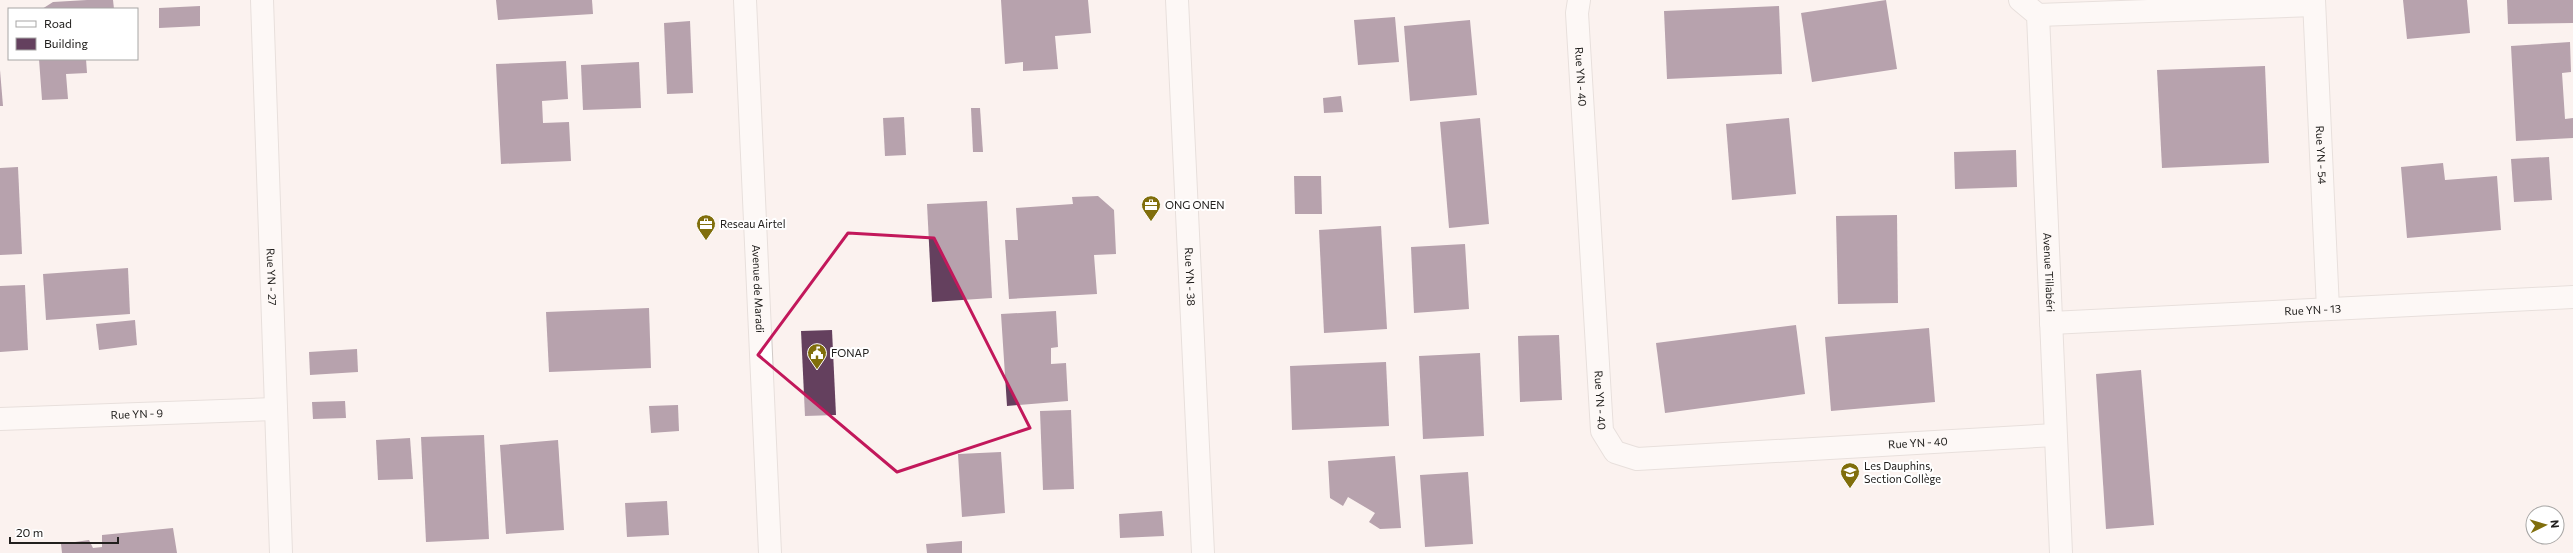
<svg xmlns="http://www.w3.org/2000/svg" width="2573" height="553" font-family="Commissioner,sans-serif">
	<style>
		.building { fill: #64405e }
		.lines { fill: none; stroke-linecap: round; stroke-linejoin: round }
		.minor-casing { stroke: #d0c9c6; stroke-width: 24 }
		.minor { stroke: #fff; stroke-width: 22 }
		.marked { fill: none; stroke: #c2185b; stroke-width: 3; stroke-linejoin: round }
		.labels { text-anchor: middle; stroke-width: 4; stroke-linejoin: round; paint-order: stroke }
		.street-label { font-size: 11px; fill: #22201e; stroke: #fff }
		.poi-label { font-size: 11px; fill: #22201e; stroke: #fff; text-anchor: start }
	</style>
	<rect width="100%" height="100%" fill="#fbf2ef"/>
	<g class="building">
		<polygon points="87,0 113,0 114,9 42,9 53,2"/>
		<polygon points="496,0 592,0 593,14 498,20"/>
		<polygon points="1001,0 1088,0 1091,33 1055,36 1058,69 1023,71 1023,62 1005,64"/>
		<polygon points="1886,0 1897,69 1812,82 1801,13"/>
		<polygon points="2403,0 2467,0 2470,33 2407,39"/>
		<polygon points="2507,0 2573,0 2573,23 2508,24"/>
		<polygon points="200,6 200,26 159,28 159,8"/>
		<polygon points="1779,6 1782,74 1667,79 1664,11"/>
		<polygon points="1395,17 1399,62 1358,65 1354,20"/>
		<polygon points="1470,20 1477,95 1410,101 1404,26"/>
		<polygon points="690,21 693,93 667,94 664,23"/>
		<polygon points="2570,42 2571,72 2562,73 2565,119 2573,118 2573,138 2516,141 2511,46"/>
		<polygon points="39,59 86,59 87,73 66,74 68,99 42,100"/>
		<polygon points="566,61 568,99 542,101 543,123 569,122 571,161 501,164 496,64"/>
		<polygon points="639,62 641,108 583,110 581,65"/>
		<polygon points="2265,66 2269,163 2162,168 2157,70"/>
		<polygon points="0,70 3,106 0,106"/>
		<polygon points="1341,96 1343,112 1324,113 1323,98"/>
		<polygon points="971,108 980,108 983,152 973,152"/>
		<polygon points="904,117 906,155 885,156 883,118"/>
		<polygon points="1480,118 1489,224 1449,228 1440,122"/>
		<polygon points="1789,118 1796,194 1732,200 1726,124"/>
		<polygon points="2016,150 2017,187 1955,189 1954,152"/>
		<polygon points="2549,157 2552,200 2514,202 2511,159"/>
		<polygon points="2443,163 2445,180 2497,176 2501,230 2407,238 2401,167"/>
		<polygon points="18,167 22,254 0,255 0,168"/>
		<polygon points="1294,176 1321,176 1322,214 1295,214"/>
		<polygon points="1098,196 1114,210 1116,254 1094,255 1097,294 1009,299 1005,240 1018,240 1016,208 1073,204 1072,197"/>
		<polygon points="987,201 992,298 932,302 927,204"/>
		<polygon points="1897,215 1898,303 1838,304 1836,216"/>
		<polygon points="1381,226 1387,329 1324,333 1319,230"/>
		<polygon points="1465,244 1469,309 1414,313 1411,247"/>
		<polygon points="128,268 130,314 46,320 43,274"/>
		<polygon points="25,285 28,350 0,352 0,286"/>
		<polygon points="649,308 651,368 549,372 546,312"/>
		<polygon points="1056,311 1058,347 1051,348 1051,364 1066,363 1068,401 1007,406 1001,314"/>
		<polygon points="135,320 137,345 99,350 96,324"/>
		<polygon points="1796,325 1805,394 1665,413 1656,343"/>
		<polygon points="1929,328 1935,402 1831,411 1825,337"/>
		<polygon points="832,330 836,415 805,416 801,331"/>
		<polygon points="1559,335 1562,400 1520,402 1518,336"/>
		<polygon points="357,349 358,372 310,375 309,352"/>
		<polygon points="1480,353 1484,436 1423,439 1419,356"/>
		<polygon points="1386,362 1389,426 1292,430 1290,366"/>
		<polygon points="2141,370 2154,525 2106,529 2096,374"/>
		<polygon points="345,401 346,418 313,419 312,402"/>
		<polygon points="678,405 679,431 651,433 649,406"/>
		<polygon points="1071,410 1074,489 1043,490 1040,411"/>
		<polygon points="484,435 489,539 426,542 421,437"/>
		<polygon points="410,438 413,479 378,480 376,440"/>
		<polygon points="558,440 564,530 506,534 500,445"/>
		<polygon points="1001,452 1005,513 962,517 958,454"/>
		<polygon points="1395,456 1401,528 1380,529 1369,522 1375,513 1348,497 1343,506 1330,498 1328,461"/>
		<polygon points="1468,472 1473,544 1425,547 1420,475"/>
		<polygon points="667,501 669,535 627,537 625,503"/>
		<polygon points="1162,511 1164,536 1120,538 1119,514"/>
		<polygon points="173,528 177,553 62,553 61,544 89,540 93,548 102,547 102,535"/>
		<polygon points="962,541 962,553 927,553 926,544"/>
	</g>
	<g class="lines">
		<defs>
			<g id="minor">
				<path id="s1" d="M262 0 281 553"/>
				<path id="s2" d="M745 0 770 553"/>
				<path id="s3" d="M1177 0 1203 553"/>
				<path id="s4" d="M1579 0 1577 13 1602 431 1615 452 1637 459 2055 435"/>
				<path id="s5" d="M2020 0 2038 15 2061 553"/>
				<path id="s6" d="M2314 0 2328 309"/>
				<polyline points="2038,15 2314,5"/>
				<path id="s7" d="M2051 323 2573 297"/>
				<path id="s8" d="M0 419 274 409"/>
			</g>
		</defs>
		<use href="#minor" class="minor-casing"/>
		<use href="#minor" class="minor"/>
	</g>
	<path d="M0 0H2573V553H0ZM848 233 934 238 1030 428 897 472 758 355Z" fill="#fbf2ef" fill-opacity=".55" fill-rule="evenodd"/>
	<path class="marked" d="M848 233 934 238 1030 428 897 472 758 355Z"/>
	<defs>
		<symbol id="office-pin" viewBox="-11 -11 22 30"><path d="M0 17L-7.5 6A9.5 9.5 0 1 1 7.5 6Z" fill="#806e0c" stroke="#fff"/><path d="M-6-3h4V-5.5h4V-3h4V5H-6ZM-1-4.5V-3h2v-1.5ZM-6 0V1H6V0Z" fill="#fff"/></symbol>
		<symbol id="civic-pin" viewBox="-11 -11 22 30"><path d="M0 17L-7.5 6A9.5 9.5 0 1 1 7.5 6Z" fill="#806e0c" stroke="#fff"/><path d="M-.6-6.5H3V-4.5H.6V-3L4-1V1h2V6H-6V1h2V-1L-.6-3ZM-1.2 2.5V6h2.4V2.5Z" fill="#fff"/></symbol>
		<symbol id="school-pin" viewBox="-11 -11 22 30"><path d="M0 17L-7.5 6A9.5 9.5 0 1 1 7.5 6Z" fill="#806e0c" stroke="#fff"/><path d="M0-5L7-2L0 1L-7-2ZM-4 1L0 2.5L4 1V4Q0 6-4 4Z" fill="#fff"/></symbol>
	</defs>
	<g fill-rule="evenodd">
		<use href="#office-pin" x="1140" y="194" width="22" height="30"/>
		<use href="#office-pin" x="695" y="213" width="22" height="30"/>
		<use href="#civic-pin" x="806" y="342" width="22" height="30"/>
		<use href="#school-pin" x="1839" y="461" width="22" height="30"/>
	</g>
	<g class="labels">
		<g class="street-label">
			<text dy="4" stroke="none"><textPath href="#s4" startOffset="77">Rue YN - 40</textPath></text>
			<text dy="4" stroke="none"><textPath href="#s6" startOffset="155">Rue YN - 54</textPath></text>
			<text dy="4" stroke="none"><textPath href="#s5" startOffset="281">Avenue Tillabéri</textPath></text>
			<text dy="4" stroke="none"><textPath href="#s3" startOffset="277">Rue YN - 38</textPath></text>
			<text dy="4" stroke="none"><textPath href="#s1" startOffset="277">Rue YN - 27</textPath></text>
			<text dy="4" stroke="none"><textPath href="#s2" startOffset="289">Avenue de Maradi</textPath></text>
			<text dy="4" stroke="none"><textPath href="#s7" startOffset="262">Rue YN - 13</textPath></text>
			<text dy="4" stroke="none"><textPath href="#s4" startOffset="401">Rue YN - 40</textPath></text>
			<text dy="4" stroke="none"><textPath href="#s8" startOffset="137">Rue YN - 9</textPath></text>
			<text dy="4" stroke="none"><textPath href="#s4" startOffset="761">Rue YN - 40</textPath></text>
		</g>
		<g class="poi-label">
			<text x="1165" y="209">ONG ONEN</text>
			<text x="720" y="228">Reseau Airtel</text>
			<text x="831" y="357">FONAP</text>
			<text x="1864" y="470">Les Dauphins,<tspan x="1864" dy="13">Section Collège</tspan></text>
		</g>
	</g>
	<rect x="8" y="8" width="130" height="52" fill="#ffffff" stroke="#a7a6a5"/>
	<rect x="16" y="21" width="20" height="6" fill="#ffffff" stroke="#a7a6a5"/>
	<text x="44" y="28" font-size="12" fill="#22201e">Road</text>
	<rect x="16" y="38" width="20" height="12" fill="#64405e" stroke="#a7a6a5"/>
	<text x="44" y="48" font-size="12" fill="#22201e">Building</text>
	<g transform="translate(2545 525) rotate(85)"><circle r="19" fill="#ffffff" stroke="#a7a6a5"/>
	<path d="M0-3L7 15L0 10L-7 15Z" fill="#806e0c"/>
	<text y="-6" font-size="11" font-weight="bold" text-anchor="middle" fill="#22201e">N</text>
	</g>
	<path d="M10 537v6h108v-6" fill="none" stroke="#22201e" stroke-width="2"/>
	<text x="16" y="537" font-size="12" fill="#22201e" stroke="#ffffff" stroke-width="3" paint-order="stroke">20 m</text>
</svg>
